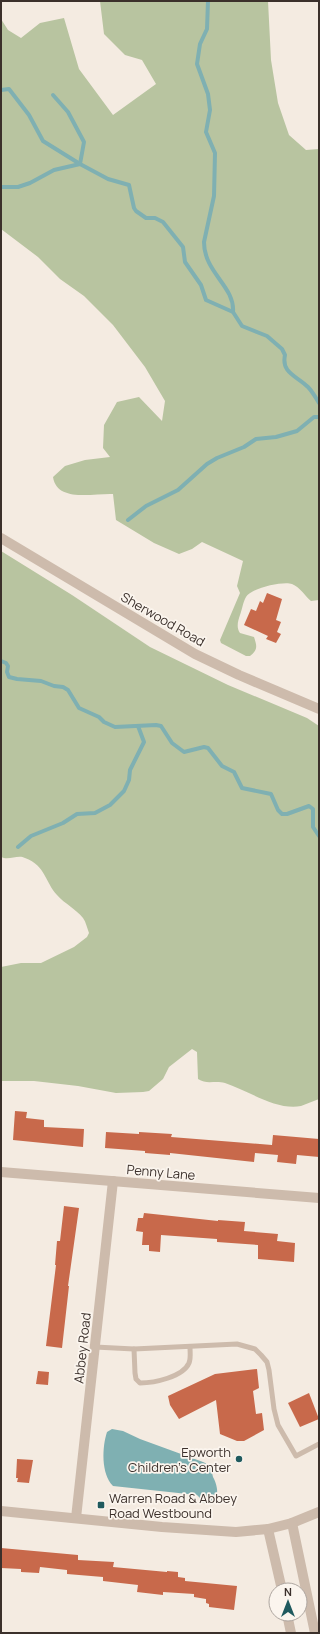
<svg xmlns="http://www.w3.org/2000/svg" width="320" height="1634" font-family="Manrope,sans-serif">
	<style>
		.green { fill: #b8c4a0 }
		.water { fill: #7fb0b2 }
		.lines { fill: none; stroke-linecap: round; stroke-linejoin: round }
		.stream { stroke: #7fb0b2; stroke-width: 4 }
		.building { fill: #c8694b }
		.service { stroke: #cdbbac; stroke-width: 5 }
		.minor { stroke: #cdbbac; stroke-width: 10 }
		.tertiary { stroke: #cdbbac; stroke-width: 10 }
		.poi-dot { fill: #1f5a5e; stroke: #fbf5ee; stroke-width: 1.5 }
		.labels { text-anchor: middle; stroke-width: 3.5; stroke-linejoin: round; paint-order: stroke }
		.street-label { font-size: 13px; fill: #3b302b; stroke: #fbf5ee }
		.poi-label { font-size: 13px; fill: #3b302b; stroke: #fbf5ee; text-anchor: end }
	</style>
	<rect width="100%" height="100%" fill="#f4ebe1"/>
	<g class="green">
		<path d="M100 1H268L271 60 278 103 289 135 306 150 319 149V600L311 601C305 596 300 587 292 584 283 581 251 588 246 597 243 602 242 610 240 615 238 621 236 627 240 633L254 637C257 646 258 650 250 656H246L221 643 220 640 240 593 237 586 243 561 202 542 192 549 179 554 154 543 116 520 113 494C94 493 57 503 53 477L65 466 85 460 110 457 103 448 104 425 117 402 139 397 162 421 165 401 145 367 113 325 84 296 60 279 38 257 1 229V19L8 30 21 38 40 23 64 18 79 69 113 115 156 84 142 60 125 55 104 34Z"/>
		<path d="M1 551 72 595 150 647 228 685 307 718 319 726V1099C313 1101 307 1104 301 1106 277 1111 247 1090 225 1083 215 1080 207 1085 198 1079L197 1052 192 1049 169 1067 163 1079 149 1091 143 1092 116 1093 78 1086 34 1081H1V967L21 963H41L74 947 87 937 89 933C87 928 86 922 83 918 76 909 65 904 57 895 45 882 46 866 25 858 18 854 9 861 1 857Z"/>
	</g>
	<path class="water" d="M112 1429 123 1431 140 1439 203 1462C206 1463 209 1465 210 1467 212 1470 212 1474 213 1477 219 1488 221 1505 202 1503L199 1497 197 1495 113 1486C101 1474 102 1447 107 1432Z"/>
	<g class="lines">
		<g class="stream">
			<path d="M208 1 207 29 200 44 197 64 208 94 210 110 206 132 215 153 214 196 204 242C204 273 235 286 233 312"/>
			<path d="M1 90 9 89 29 115 43 141 80 164 108 179 129 185 134 208 136 211 146 218H155L163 222 183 247 185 262 201 285 206 300 233 312 242 326 267 336 282 349 285 355C281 373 297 376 308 387 312 391 316 398 319 403"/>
			<polyline points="53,95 68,112 84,142 80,164"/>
			<polyline points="1,187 18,187 30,183 54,170 80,164"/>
			<polyline points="128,520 146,506 178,490 207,464 217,458 244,447 256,439 276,437 297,431 314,417 319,417"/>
			<polyline points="1,661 6,663 8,666 7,672 9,677 17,679 41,681 54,686 63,687 68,690 79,708 99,717 104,722 115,727 156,725 161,726 172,743 184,752 204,747 208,748 222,766 234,772 242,788 271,794 278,810 282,814 287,814 309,806 313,809 313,827 319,836"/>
			<polyline points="18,847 31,836 63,823 77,814 95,813 110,805 124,791 129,780 130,770 144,742 138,726"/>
		</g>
	</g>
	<g class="building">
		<polygon points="267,593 282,599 276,620 281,622 277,632 281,634 276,643 266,639 268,636 244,625 251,609 256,611 260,601 263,603"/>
		<polygon points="15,1111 27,1112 26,1118 44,1120 44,1127 84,1129 83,1147 13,1140"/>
		<polygon points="106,1132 139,1134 139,1132 172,1134 171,1137 272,1145 273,1135 319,1139 319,1157 297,1155 296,1164 277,1162 278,1155 255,1153 254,1162 170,1153 170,1155 145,1153 145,1151 105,1148"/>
		<polygon points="64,1206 79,1208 68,1286 69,1286 62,1348 46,1346 56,1265 55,1265 57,1241 60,1241"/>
		<polygon points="144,1213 218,1221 218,1220 245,1222 244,1231 278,1234 277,1241 295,1243 294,1262 258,1259 258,1245 217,1242 217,1239 161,1235 160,1252 149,1251 149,1245 142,1245 143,1232 136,1231 138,1218 143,1218"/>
		<polygon points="257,1369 259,1388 253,1391 256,1414 262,1413 264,1430 244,1441 237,1441 220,1434 216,1400 179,1419 170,1405 168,1396 215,1374"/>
		<polygon points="38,1371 49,1372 48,1385 36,1384"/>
		<polygon points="309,1393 319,1419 300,1427 288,1403"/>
		<polygon points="17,1459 33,1460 29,1483 17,1482 18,1478 16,1478"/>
		<polygon points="1,1548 78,1555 78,1560 114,1562 113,1567 167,1572 167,1571 178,1572 178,1577 185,1578 185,1581 237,1586 234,1610 209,1607 209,1604 206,1603 206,1599 194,1597 194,1594 163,1592 163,1595 137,1592 138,1585 103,1581 103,1577 67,1574 67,1570 40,1567 39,1573 21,1572 21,1569 1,1568"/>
	</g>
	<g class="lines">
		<g class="service">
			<polyline points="95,1347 134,1349 237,1344 255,1349 261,1355 267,1362 269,1370 274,1409 278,1425 296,1456 319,1444"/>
			<path d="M134 1349 135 1373 136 1379 140 1383C154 1383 183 1377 189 1363 191 1358 190 1352 190 1347"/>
		</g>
		<g class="minor">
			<polyline points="1,538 195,654 239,675 319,709"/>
			<polyline points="1,1172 319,1198"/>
			<polyline points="76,1518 113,1181"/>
		</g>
		<g class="tertiary">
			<polyline points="1,1511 162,1527 236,1532 268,1529 292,1523 319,1512"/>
			<polyline points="292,1523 315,1633"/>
			<polyline points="268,1529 282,1590"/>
			<polyline points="287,1614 291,1633"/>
		</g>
	</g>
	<g class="poi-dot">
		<circle cx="239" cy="1459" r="4"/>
		<rect x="97" y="1501" width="8" height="8" rx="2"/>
	</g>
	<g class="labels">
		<g class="street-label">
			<text transform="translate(163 619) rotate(30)" y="5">Sherwood Road</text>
			<text transform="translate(161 1172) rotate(5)" y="5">Penny Lane</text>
			<text transform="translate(82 1348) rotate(-84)" y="5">Abbey Road</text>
		</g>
		<g class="poi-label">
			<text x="231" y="1457">Epworth<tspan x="231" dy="15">Children's Center</tspan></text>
			<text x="109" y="1503" text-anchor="start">Warren Road &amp; Abbey<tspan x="109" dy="15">Road Westbound</tspan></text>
		</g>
	</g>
	<rect width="320" height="1634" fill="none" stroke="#3b302b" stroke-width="4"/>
	<g transform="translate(288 1602)"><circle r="19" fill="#fbf5ee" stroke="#aea6a0"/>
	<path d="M0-3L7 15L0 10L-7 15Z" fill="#1f5a5e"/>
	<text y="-6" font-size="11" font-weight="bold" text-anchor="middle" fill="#3b302b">N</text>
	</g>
</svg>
